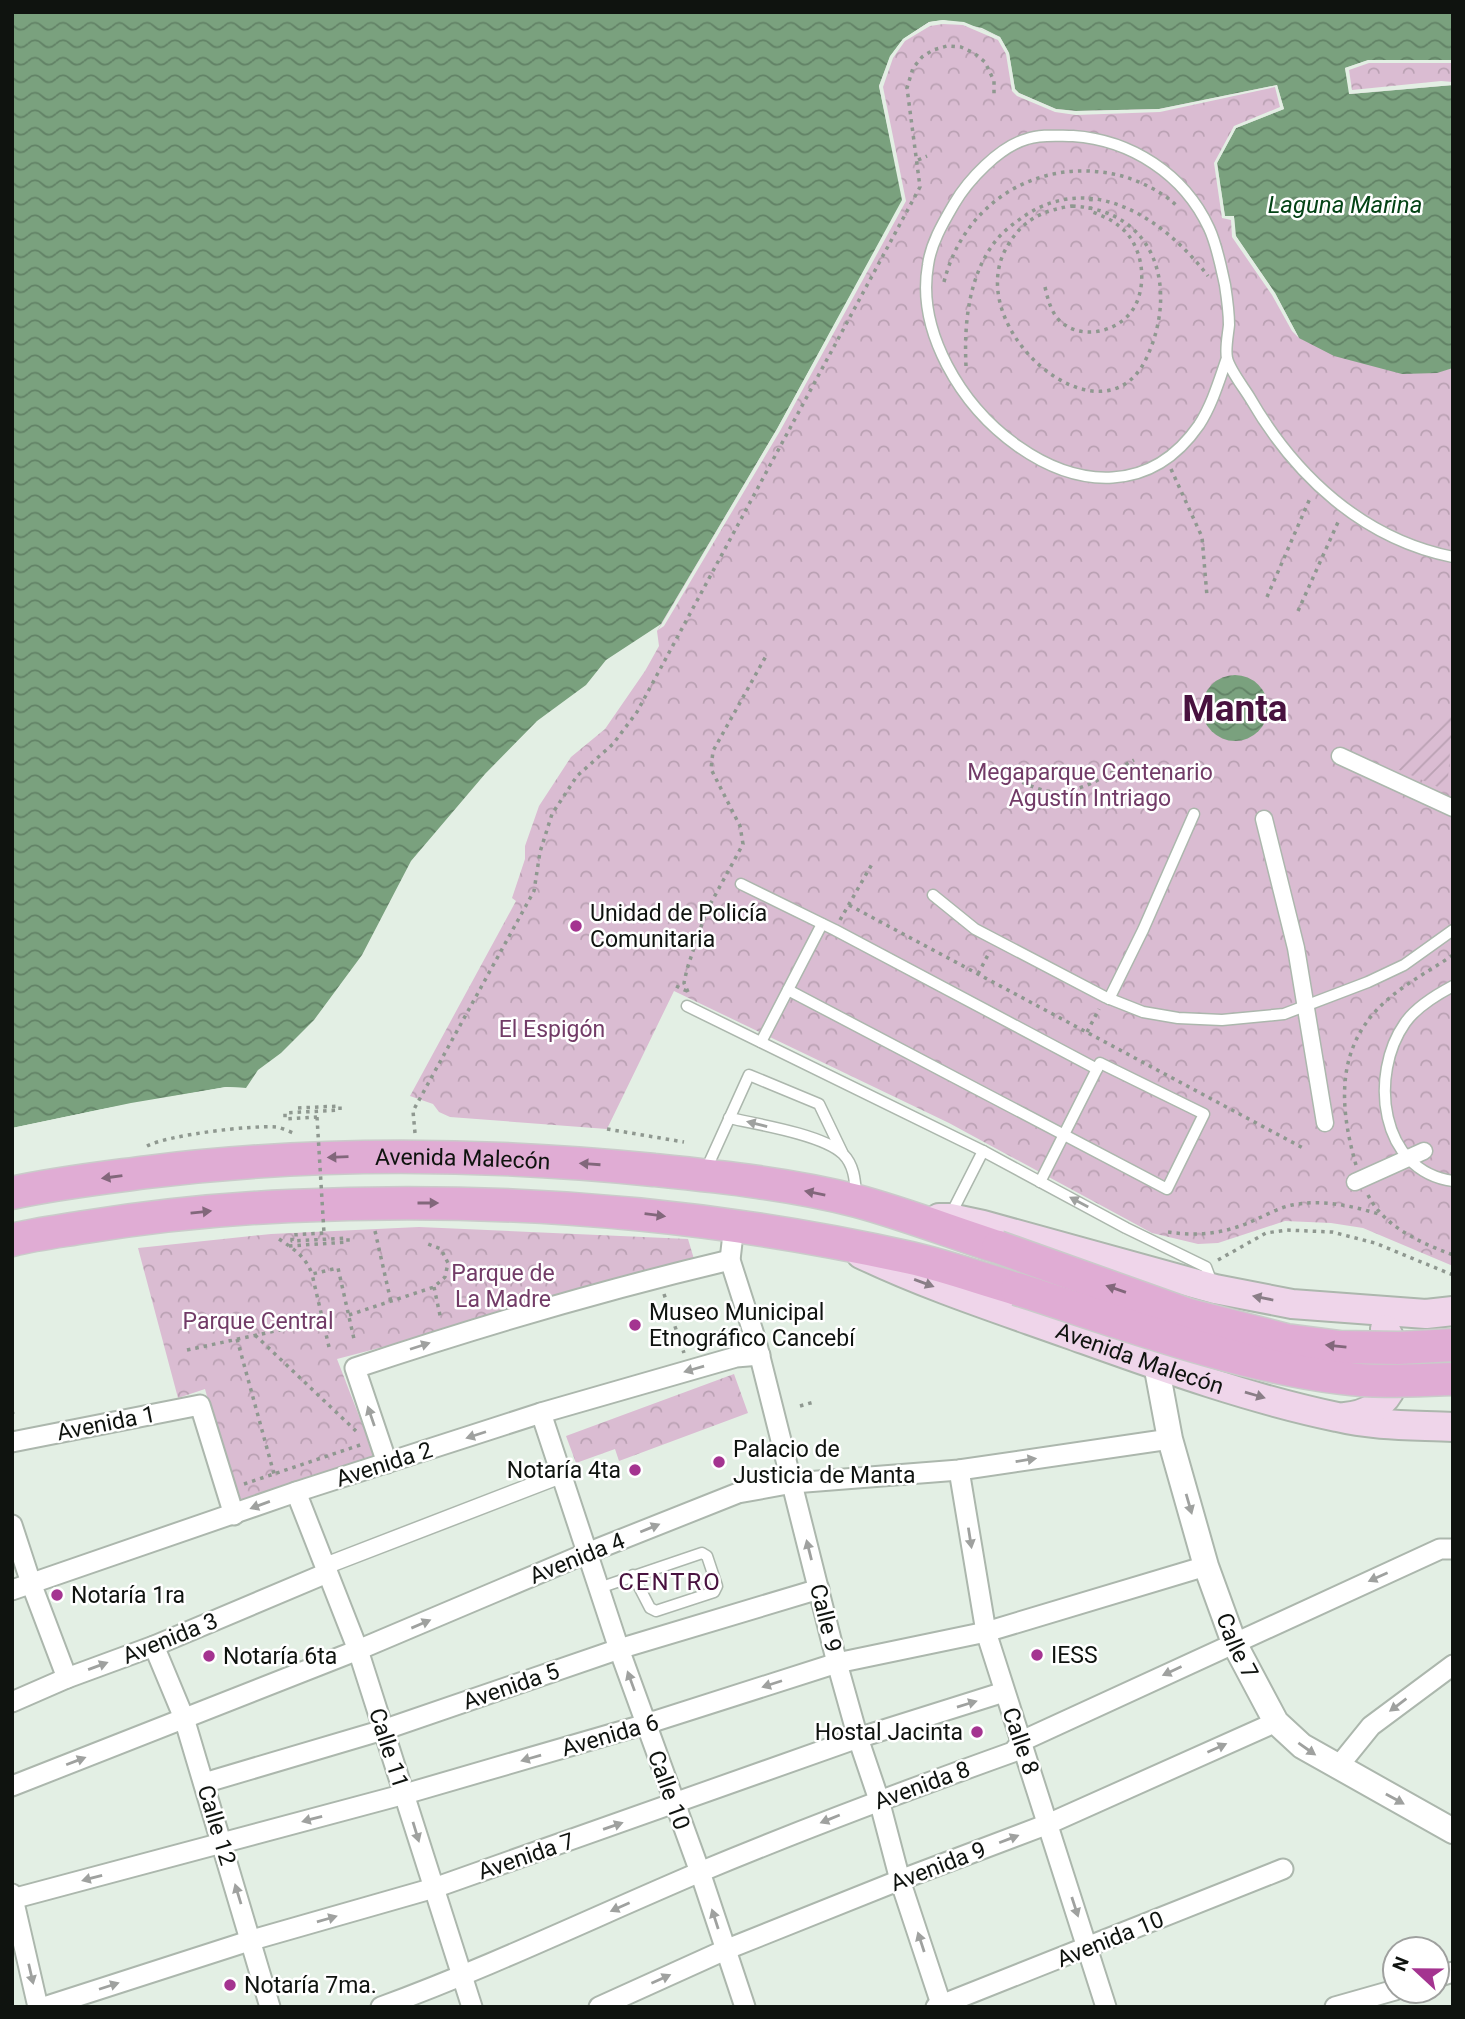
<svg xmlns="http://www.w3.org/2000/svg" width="1465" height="2019" font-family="Roboto,sans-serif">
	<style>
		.park { fill: url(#park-crowns) }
		.garden { fill: url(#garden-furrows) }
		.water { fill: url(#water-waves) }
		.pier { fill: #e3efe4 }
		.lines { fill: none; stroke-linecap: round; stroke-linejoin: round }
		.service-casing { stroke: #acb7ad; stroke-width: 13 }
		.pedestrian-casing { stroke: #acb7ad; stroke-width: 19 }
		.minor-casing { stroke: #acb7ad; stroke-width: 23 }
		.tertiary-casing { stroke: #acb7ad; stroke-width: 28 }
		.secondary-casing { stroke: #acb7ad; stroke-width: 32 }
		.primary-casing { stroke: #cacbca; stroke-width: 35 }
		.path { stroke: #8f9890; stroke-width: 3.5; stroke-dasharray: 3.5 5; stroke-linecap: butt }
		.service { stroke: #fff; stroke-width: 10 }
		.pedestrian { stroke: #fff; stroke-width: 16 }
		.minor { stroke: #fff; stroke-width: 19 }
		.tertiary { stroke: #fff; stroke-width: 24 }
		.secondary { stroke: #efd5ea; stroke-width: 28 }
		.primary { stroke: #e0acd4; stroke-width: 32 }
		.primary-bridge-casing { stroke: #cacbca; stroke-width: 35; stroke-linecap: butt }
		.path-bridge { stroke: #8f9890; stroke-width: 3.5; stroke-dasharray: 3.5 5; stroke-linecap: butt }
		.primary-bridge { stroke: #e0acd4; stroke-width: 32 }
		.oneway { fill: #9fa19f }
		.oneway2 { fill: #82677b }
		.oneway3 { fill: #8a7e87 }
		.poi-dot { fill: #a43490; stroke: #fff; stroke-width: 2.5 }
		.labels { text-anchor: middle; stroke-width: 5; stroke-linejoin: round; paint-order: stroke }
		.park-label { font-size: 23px; fill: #723b67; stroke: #fff }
		.poi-label { font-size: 23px; fill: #0f130f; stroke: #fff; text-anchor: start }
		.street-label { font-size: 23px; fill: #0f130f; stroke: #fff }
		.water-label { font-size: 24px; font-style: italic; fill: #034315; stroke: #fff }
		.neighbourhood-label { font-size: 24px; letter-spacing: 2px; fill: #48123f; stroke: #fff }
		.town-label { font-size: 37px; font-weight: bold; fill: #48123f; stroke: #fff }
	</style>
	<defs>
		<pattern id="park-crowns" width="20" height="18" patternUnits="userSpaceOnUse" patternTransform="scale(1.75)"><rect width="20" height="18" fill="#dabcd2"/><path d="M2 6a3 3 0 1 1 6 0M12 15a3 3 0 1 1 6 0" fill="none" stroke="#baa1b3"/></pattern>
		<pattern id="garden-furrows" width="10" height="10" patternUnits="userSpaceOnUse" patternTransform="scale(1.75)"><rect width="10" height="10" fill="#dabcd2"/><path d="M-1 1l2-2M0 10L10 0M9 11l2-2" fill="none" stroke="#baa1b3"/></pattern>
		<pattern id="water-waves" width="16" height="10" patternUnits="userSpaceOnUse" patternTransform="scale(1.75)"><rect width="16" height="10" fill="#7aa17e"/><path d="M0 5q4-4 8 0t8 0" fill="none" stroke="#628266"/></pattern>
	</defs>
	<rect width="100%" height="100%" fill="#e3efe4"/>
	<g class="park">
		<path d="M929 22H964L1000 37 1009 53 1015 89 1277 85 1284 109 1236 128 1217 163 1225 216H1234L1236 236 1275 293 1299 338 1437 372 1453 368V1266L1363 1228 1331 1223 1285 1221 1218 1243 1198 1244 1152 1233 949 1123 674 991 607 1129 450 1117 439 1112 433 1104 410 1096 516 901 512 898 525 859V846L539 806 571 757 605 729 645 671 659 646 657 631 661 624 777 429 902 200 879 86C888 53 901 40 929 22Z"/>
		<polygon points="1368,60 1453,60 1453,85 1349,94 1345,68"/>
		<polygon points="419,1227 688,1239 694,1259 501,1316 337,1359 376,1460 237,1506 205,1389 178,1398 138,1248 271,1234"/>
		<polygon points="734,1374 748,1413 619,1461 615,1449 576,1463 566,1436"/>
	</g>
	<polygon class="garden" points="1451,711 1453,711 1447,791 1395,768 1430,737"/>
	<g class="water">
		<polygon points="12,12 1453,12 1453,60 1369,60 1345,68 1350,94 1453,85 1453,368 1437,373 1402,374 1334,356 1299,338 1275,293 1235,235 1234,217 1225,217 1217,163 1236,128 1284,109 1277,85 1159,109 1076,111 1056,109 1019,93 1015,89 1009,53 1000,37 982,28 943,20 929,22 903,39 890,57 879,86 903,200 777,429 661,624 606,660 586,685 537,721 485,774 411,861 362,955 314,1020 281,1053 258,1070 246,1088 226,1087 131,1103 12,1128"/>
		<circle cx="1235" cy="708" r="33"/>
	</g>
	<g class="pier">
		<polygon points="943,20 964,22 1000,37 1009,53 1015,89 1019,93 1056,109 1076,111 1159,109 1277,85 1284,109 1236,128 1217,163 1225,216 1234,216 1236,236 1275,293 1299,338 1292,331 1272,295 1232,237 1231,220 1222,218 1214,163 1234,126 1280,107 1275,87 1160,112 1076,115 1055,112 1017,96 1012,91 1006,54 998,40 963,25 943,24 930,26 905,41 893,58 883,87 906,201 780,431 664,626 658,630 777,429 902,200 879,86 890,56 903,39 929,22"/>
		<polygon points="1368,60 1453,60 1453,63 1369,63 1349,70 1352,90 1441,81 1453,82 1453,85 1349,94 1345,68"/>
		<polygon points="226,1087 246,1088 247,1091 226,1091 132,1107 12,1132 12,1128 103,1109"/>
	</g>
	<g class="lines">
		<defs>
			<g id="service">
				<path d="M1227 358C1219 381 1212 405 1199 425 1102 565 905 396 928 265 931 243 943 223 954 204 968 180 999 147 1027 139 1041 134 1058 136 1073 136 1131 140 1184 174 1209 228 1217 245 1221 267 1225 285 1227 298 1229 312 1229 325 1228 335 1225 349 1227 358 1229 369 1244 388 1250 398 1295 476 1363 539 1453 557"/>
				<polyline points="741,884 835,930 1097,1069 1100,1063 1204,1114 1167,1189 788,990"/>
				<polyline points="933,895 975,929 1105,997 1143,1012 1178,1018 1222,1020 1284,1014 1368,982 1404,965 1453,930"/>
				<path d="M1453 986C1436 995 1416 1007 1405 1023 1369 1074 1379 1171 1453 1181"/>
				<polyline points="1109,999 1143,930 1194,814"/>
				<polyline points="687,1006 983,1151 1126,1228 1206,1267 1212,1283"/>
				<polyline points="761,1042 822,924"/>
				<path d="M729 1118C757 1124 824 1135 843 1154 854 1165 855 1180 856 1194"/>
				<polyline points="705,1172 749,1075 819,1104 842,1152"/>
				<polyline points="1040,1182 1097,1069"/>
				<polyline points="950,1216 983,1151"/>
				<polyline points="599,1588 702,1553 707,1556 717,1586 714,1592 656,1611 650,1608 633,1575"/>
			</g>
			<g id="pedestrian">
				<polyline points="1340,756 1453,808"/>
				<polyline points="1264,819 1296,948 1325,1123"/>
				<polyline points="1355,1182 1424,1151"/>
				<polyline points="325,1566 561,1475"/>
			</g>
			<g id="minor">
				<polyline points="734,1225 730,1260 756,1341 837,1663 858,1738 879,1800 900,1880 942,2007"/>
				<polyline points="541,1413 619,1649 700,1872 745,2007"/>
				<polyline points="12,1442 200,1405 234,1515"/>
				<path d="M387 1463 355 1368C478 1327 603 1290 730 1260"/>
				<polyline points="959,1470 986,1632 1106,2007"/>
				<polyline points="296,1492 358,1650 472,2007"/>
				<polyline points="12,1525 31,1583 67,1678"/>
				<polyline points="12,1590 296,1492 541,1413 736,1357 760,1355"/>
				<polyline points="154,1646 184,1718 270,2007"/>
				<polyline points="12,1702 67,1678 154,1646 327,1573"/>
				<polyline points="1337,1768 1371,1726 1453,1665"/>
				<polyline points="204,1783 383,1730 619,1649 819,1589"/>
				<polyline points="12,1786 358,1650 587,1553 738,1493 793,1483 959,1470 1170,1439"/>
				<polyline points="12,1894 38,2007"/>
				<polyline points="12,1899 405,1794 646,1724 837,1663 986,1632 1206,1566"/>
				<polyline points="1437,1977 1453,1972"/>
				<polyline points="44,2007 252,1940 434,1888 858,1738 1004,1692"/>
				<path d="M381 2007C490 1967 594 1917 700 1872 803 1829 907 1790 1013 1752L1022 1741 1440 1549H1453"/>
				<polyline points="599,2007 725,1950 900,1880 1048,1824 1276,1722"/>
				<polyline points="936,2007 1283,1869"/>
				<polyline points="1335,2007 1395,1990"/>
			</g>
			<g id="tertiary">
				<path id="s1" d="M1156 1364 1170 1439 1206 1566 1234 1643 1276 1722 1302 1746 1453 1831"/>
			</g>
			<g id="secondary">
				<polyline points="939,1218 950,1218 983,1225 1215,1289 1292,1304 1426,1314 1453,1311"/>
				<path id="s2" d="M861 1254C928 1286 999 1309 1069 1334 1156 1365 1246 1398 1337 1417 1374 1426 1414 1425 1453 1427"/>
				<path d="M1345 1417C1395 1412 1407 1368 1385 1329"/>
			</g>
			<g id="primary">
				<path id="s3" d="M12 1193C57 1183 103 1178 148 1172 316 1151 486 1153 654 1170 722 1177 791 1184 857 1201 905 1214 951 1232 998 1247"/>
				<path d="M12 1240C36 1234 61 1231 85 1227 153 1216 221 1209 290 1206 500 1196 705 1212 911 1258 946 1266 982 1279 1017 1289"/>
			</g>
		</defs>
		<use href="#service" class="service-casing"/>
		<use href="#pedestrian" class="pedestrian-casing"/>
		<use href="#minor" class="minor-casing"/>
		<use href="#tertiary" class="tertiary-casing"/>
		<use href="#secondary" class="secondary-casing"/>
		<use href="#primary" class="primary-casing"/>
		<g class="path">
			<polyline points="918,160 927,156"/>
			<path d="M1072 206C1157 210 1179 290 1146 359 1101 452 954 323 1010 242 1025 218 1045 210 1072 206Z"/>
			<path d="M944 282C964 201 1041 155 1122 176 1142 182 1163 192 1178 207"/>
			<path d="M1045 287C1048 300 1051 312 1060 321 1082 342 1122 331 1135 306 1148 281 1142 243 1119 226 1111 219 1100 215 1090 211L1091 199"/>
			<path d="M966 366C964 325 968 278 994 243 1002 232 1014 223 1026 215 1094 171 1165 220 1208 276"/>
			<polyline points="1171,469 1202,537 1207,596"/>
			<polyline points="1267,597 1311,496"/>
			<polyline points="1298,611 1339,520"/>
			<path d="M999 772C1014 778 1030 787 1046 791 1077 797 1108 774 1134 760"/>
			<polyline points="849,905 1303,1148"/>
			<polyline points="840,920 872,864"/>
			<polyline points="978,974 990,951"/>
			<polyline points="676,986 689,992"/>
			<polyline points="688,992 684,983 687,969 706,912 743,844 740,826 711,769 713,751 766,656"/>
			<polyline points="1087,1032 1099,1009"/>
			<polyline points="298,1108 340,1106 340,1110 285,1113 285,1119 317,1117"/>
			<polyline points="607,1129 684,1142"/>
			<polyline points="415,1133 413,1111 534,891 540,852 552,814 577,776 613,744 637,712 920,187 907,88 913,68 922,57 933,50 947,46 961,47 974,53 985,62 994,81 994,95"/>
			<path d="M147 1146C168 1135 251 1125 276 1127 283 1128 290 1132 296 1134"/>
			<path d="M1356 1165C1339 1106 1335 1046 1386 1001 1406 983 1431 970 1453 955"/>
			<path d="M1368 1195C1384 1227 1421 1243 1453 1255"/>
			<polyline points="375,1231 391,1302"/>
			<path d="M1168 1232C1201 1237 1227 1233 1257 1219 1268 1214 1281 1207 1292 1205 1323 1199 1353 1206 1382 1215"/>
			<path d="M279 1239C294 1249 306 1257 312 1274"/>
			<polyline points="289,1246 348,1242 348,1238 292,1241 292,1235 324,1233"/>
			<polyline points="1218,1260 1266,1233 1287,1230 1332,1232 1375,1243 1453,1275"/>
			<polyline points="434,1287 441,1320"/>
			<polyline points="664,1294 684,1353"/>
			<polyline points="349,1315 434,1287 445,1277 448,1263 441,1249 428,1244"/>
			<polyline points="255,1335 356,1431"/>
			<polyline points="237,1339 274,1474"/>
			<polyline points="329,1347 312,1274 338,1268 354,1339"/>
			<polyline points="187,1350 322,1321"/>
			<polyline points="800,1406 814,1402"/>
			<polyline points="12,1411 13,1414"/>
			<polyline points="244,1484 363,1444"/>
		</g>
		<use href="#service" class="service"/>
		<use href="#pedestrian" class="pedestrian"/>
		<use href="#minor" class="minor"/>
		<use href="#tertiary" class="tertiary"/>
		<use href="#secondary" class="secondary"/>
		<use href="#primary" class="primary"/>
		<defs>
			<g id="primary-bridge">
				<polyline points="998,1247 1189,1315 1286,1340 1340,1347 1399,1348 1453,1345"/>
				<path d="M1017 1289C1123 1323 1230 1364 1341 1378 1378 1383 1416 1380 1453 1379"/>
			</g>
		</defs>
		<use href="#primary-bridge" class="primary-bridge-casing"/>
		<polyline class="path-bridge" points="317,1117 324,1233"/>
		<use href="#primary-bridge" class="primary-bridge"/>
	</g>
	<defs><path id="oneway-solid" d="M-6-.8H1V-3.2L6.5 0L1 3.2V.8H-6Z" transform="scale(1.75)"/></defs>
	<g class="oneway">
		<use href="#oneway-solid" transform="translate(757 1124) rotate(-166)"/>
		<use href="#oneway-solid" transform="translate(1079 1202) rotate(-152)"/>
		<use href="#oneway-solid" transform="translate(420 1346) rotate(-18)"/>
		<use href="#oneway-solid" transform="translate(694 1369) rotate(164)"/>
		<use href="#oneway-solid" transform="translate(371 1416) rotate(-109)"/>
		<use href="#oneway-solid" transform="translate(476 1435) rotate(162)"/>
		<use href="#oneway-solid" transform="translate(1026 1460) rotate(-9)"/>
		<use href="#oneway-solid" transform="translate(1189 1504) rotate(74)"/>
		<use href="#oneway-solid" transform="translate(260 1505) rotate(160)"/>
		<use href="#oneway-solid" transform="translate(650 1528) rotate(-22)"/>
		<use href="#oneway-solid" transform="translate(970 1538) rotate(81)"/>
		<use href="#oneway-solid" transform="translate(809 1550) rotate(-104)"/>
		<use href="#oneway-solid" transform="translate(1378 1577) rotate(156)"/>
		<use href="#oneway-solid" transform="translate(421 1624) rotate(-23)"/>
		<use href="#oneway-solid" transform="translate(98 1666) rotate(-20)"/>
		<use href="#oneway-solid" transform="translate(1172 1671) rotate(155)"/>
		<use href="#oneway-solid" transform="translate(631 1681) rotate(-110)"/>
		<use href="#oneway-solid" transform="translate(772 1684) rotate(162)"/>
		<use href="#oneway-solid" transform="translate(967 1704) rotate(-17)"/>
		<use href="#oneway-solid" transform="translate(1398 1705) rotate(143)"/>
		<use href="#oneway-solid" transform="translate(1217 1748) rotate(-24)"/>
		<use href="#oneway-solid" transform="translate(1307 1749) rotate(35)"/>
		<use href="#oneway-solid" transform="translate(531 1758) rotate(164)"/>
		<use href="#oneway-solid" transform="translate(76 1761) rotate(-21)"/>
		<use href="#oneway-solid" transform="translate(1395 1799) rotate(29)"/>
		<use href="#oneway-solid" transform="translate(312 1819) rotate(165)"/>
		<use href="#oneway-solid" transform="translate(830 1819) rotate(158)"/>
		<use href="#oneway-solid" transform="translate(613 1826) rotate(-19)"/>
		<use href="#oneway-solid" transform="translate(416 1832) rotate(73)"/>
		<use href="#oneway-solid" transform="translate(1009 1839) rotate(-21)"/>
		<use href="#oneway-solid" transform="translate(92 1878) rotate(165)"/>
		<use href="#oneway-solid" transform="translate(238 1894) rotate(-107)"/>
		<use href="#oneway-solid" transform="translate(620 1907) rotate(156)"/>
		<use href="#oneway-solid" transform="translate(1075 1907) rotate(72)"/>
		<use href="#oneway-solid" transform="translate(327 1919) rotate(-16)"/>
		<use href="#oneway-solid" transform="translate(715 1919) rotate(-108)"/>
		<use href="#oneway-solid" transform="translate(921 1942) rotate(-108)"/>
		<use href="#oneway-solid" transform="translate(31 1974) rotate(77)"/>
		<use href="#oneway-solid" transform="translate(661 1979) rotate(-24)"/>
		<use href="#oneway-solid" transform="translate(109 1986) rotate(-18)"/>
	</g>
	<g class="oneway2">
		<use href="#oneway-solid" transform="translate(338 1157) rotate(178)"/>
		<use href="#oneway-solid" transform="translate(590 1164) rotate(-176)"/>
		<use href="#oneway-solid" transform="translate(112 1177) rotate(172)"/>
		<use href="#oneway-solid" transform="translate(815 1193) rotate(-169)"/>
		<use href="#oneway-solid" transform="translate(428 1203)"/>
		<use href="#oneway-solid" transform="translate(201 1212) rotate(-6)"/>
		<use href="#oneway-solid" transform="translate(655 1215) rotate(7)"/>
		<use href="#oneway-solid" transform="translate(1116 1289) rotate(-161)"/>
		<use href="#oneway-solid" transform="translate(1336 1346) rotate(-174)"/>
	</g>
	<g class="oneway3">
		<use href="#oneway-solid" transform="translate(924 1283) rotate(20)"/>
		<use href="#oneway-solid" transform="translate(1263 1298) rotate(-169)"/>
		<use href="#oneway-solid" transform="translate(1255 1395) rotate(16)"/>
	</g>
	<g class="poi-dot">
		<circle cx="576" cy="926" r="7"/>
		<circle cx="635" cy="1325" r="7"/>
		<circle cx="719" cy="1462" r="7"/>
		<circle cx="635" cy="1470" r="7"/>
		<circle cx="57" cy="1595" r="7"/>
		<circle cx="1037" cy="1655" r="7"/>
		<circle cx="209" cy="1656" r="7"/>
		<circle cx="977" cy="1732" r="7"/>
		<circle cx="230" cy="1985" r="7"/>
	</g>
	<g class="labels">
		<g class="park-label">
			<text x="1090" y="780">Megaparque Centenario<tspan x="1090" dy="26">Agustín Intriago</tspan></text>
			<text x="552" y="1037">El Espigón</text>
			<text x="503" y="1281">Parque de<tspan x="503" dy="26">La Madre</tspan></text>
			<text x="258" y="1329">Parque Central</text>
		</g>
		<g class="poi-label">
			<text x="590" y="921">Unidad de Policía<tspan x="590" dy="26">Comunitaria</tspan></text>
			<text x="649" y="1320">Museo Municipal<tspan x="649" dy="26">Etnográfico Cancebí</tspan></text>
			<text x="733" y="1457">Palacio de<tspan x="733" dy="26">Justicia de Manta</tspan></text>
			<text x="621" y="1478" text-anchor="end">Notaría 4ta</text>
			<text x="71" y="1603">Notaría 1ra</text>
			<text x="1051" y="1663">IESS</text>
			<text x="223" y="1664">Notaría 6ta</text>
			<text x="963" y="1740" text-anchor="end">Hostal Jacinta</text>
			<text x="244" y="1993">Notaría 7ma.</text>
		</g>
		<g class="street-label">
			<text dy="8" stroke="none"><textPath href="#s3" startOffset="453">Avenida Malecón</textPath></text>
			<text dy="8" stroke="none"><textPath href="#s2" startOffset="298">Avenida Malecón</textPath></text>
			<text transform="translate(106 1423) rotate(-11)" y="8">Avenida 1</text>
			<text transform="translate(384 1464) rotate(-18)" y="8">Avenida 2</text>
			<text transform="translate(577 1558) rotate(-22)" y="8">Avenida 4</text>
			<text transform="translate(826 1618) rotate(76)" y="8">Calle 9</text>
			<text transform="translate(170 1638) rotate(-22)" y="8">Avenida 3</text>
			<text dy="8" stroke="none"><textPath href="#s1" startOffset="294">Calle 7</textPath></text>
			<text transform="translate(511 1686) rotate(-19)" y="8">Avenida 5</text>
			<text transform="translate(610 1735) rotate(-16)" y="8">Avenida 6</text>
			<text transform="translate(1021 1741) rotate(71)" y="8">Calle 8</text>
			<text transform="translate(389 1748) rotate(72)" y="8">Calle 11</text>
			<text transform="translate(922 1785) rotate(-20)" y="8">Avenida 8</text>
			<text transform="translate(669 1790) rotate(70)" y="8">Calle 10</text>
			<text transform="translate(217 1825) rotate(73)" y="8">Calle 12</text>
			<text transform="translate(526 1856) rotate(-19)" y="8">Avenida 7</text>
			<text transform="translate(938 1866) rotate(-21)" y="8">Avenida 9</text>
			<text transform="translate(1110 1939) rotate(-22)" y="8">Avenida 10</text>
		</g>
		<g class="water-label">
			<text x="1345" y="213">Laguna Marina</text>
		</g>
		<g class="neighbourhood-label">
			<text x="670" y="1590">CENTRO</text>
		</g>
		<g class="town-label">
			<text x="1235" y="721">Manta</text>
		</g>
	</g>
	<rect width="1465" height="2019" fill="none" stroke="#0f130f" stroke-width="28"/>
	<g transform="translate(1416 1970) rotate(292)"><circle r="33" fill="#ffffff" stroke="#9fa19f" stroke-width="2"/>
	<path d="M0-5L12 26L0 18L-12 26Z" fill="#a43490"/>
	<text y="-10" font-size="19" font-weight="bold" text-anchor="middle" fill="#0f130f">N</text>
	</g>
</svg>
